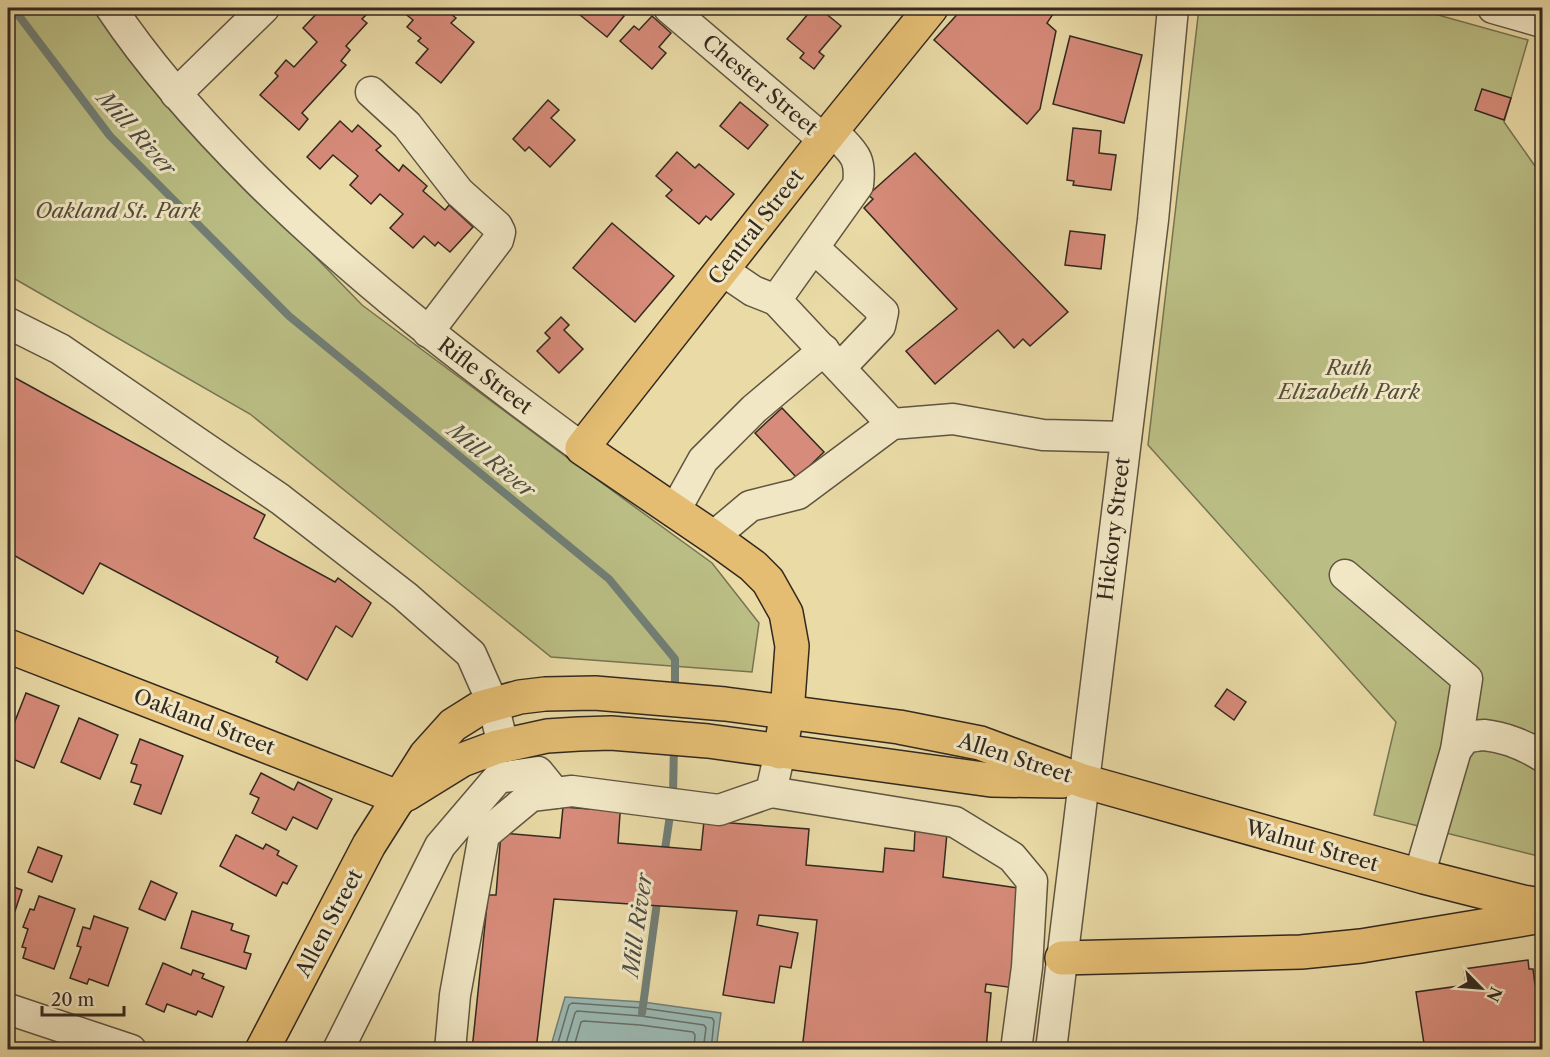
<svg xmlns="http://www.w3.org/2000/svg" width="1550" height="1057" font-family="'Libre Caslon Text',serif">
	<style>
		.green { fill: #babe84; stroke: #767452; stroke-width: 1.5 }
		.water { fill: #9bb8b1; stroke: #717f77; stroke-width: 1.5 }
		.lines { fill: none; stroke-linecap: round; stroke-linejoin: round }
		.shore { stroke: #677068; stroke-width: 1.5 }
		.stream { stroke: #717f77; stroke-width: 8 }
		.building { fill: #d78b7a; stroke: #33291f; stroke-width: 1.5 }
		.minor-casing { stroke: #605541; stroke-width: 33 }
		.major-casing { stroke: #33291f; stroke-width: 36 }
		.minor { stroke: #f1e7c5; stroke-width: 30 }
		.major { stroke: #e4bd73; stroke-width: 33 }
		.labels { text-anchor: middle; stroke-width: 6; stroke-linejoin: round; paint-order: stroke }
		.street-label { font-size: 21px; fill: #33291f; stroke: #f1e7c5 }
		.park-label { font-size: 21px; font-style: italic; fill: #554e38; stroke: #f1e7c5 }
		.water-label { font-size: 22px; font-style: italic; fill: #4d4d44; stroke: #f1e7c5 }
	</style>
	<rect width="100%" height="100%" fill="#e9daa6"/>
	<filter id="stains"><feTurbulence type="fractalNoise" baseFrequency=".00333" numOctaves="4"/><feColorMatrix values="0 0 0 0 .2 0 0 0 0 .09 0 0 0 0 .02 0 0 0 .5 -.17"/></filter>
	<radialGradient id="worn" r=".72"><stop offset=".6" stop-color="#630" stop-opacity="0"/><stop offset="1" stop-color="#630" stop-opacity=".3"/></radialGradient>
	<g class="green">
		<polygon points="8,8 99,8 207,145 362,305 577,465 712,563 759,623 752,672 551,657 250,414 8,275"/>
		<polygon points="1199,8 1413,8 1528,40 1504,122 1542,176 1542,857 1374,815 1396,722 1148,445"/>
	</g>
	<polygon class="water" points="565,997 643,1002 721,1013 716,1049 550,1049"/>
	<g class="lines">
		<g class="shore">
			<polyline points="556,1050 569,1005 572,1003 642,1008 712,1018 714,1021 711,1050"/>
			<polyline points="564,1050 575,1013 577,1011 641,1016 704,1025 706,1028 703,1050"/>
			<polyline points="573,1050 581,1022 584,1021 640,1025 693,1032 695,1035 694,1050"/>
		</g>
		<g class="stream">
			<polyline points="13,8 110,136 289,316 609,579 675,659 675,695"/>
			<polyline points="664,856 673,795 674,743"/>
			<polyline points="642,1013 658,895"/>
		</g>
	</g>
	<g class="building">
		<polygon points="322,8 373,8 362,19 367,23 346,46 350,50 341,61 346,65 302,113 308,119 299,130 260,95 278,76 275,73 286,60 294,67 317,42 303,28"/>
		<polygon points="398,8 443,8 456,18 451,23 474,42 441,83 416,63 428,49 418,41 421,38 407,27 413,20"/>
		<polygon points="586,8 622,8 619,12 624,16 607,37 580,15"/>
		<polygon points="813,8 819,8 841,26 819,52 824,56 814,69 800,58 804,53 787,39"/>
		<polygon points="963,8 1057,8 1047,23 1056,31 1040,109 1027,124 934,40"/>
		<polygon points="652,16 671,33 659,47 666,53 652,69 620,41 634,26 639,30"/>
		<polygon points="1070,36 1142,55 1124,123 1053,104"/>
		<polygon points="1482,89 1511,98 1504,120 1475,110"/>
		<polygon points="548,100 559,110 551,118 575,140 550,167 529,147 525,151 513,139"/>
		<polygon points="740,102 768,125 748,149 720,126"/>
		<polygon points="340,121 352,132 358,125 381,146 376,150 399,171 403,165 427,186 423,191 445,210 449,205 473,227 450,252 438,242 435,246 424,236 413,248 390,228 403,214 380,194 371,204 350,185 358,176 333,155 320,169 307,157"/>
		<polygon points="1073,128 1101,131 1099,153 1116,155 1111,190 1073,185 1074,181 1067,180"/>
		<polygon points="677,152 695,168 699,164 734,194 711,220 706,216 699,224 666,196 672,190 656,176"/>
		<polygon points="915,153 1068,312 1030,346 1023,339 1014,348 998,330 935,384 906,351 957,309 864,208 873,199 868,195"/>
		<polygon points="612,223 674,276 635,322 573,268"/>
		<polygon points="1070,231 1105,235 1101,269 1065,265"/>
		<polygon points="561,317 569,325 564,330 583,349 559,373 537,351 550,338 545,333"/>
		<polygon points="8,374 265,515 254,538 335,582 338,578 371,603 352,637 336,626 307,680 276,662 278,657 100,563 83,594 8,552"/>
		<polygon points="782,408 824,452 797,478 755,433"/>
		<polygon points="1227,689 1246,702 1234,720 1215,706"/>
		<polygon points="26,693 59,706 34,768 8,757 8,739"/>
		<polygon points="79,718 118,735 100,779 61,762"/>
		<polygon points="140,739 183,756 161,814 134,804 141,785 131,782 137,765 131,763"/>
		<polygon points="261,773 294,790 298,782 332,799 317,829 293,817 286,830 252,813 259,798 250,794"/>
		<polygon points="591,798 621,800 618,843 701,850 704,821 809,829 806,865 883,872 885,848 914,851 915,830 947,833 943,877 1024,889 1015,988 986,984 985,992 991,993 986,1050 802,1050 817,920 759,915 757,925 798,933 791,968 780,966 774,1003 723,995 737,911 554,899 536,1050 472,1050 488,895 496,895 501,833 560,838 563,807 589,809"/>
		<polygon points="236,835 263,849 266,844 279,851 277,855 297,866 287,884 283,882 276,896 220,866"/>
		<polygon points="38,847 62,856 52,882 28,872"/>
		<polygon points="151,881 177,893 165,920 139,909"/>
		<polygon points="8,885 22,890 8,932"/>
		<polygon points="39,896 75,909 54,969 23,958 26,948 22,947 28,929 23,927 30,909 34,910"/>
		<polygon points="192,911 233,924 231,930 249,936 244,952 251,954 246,969 181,948"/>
		<polygon points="94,916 128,928 108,986 89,979 87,984 70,978 81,947 77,946 83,927 90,929"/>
		<polygon points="1528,960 1529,969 1533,969 1535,985 1542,984 1542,1050 1425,1050 1416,992 1466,985 1464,969"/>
		<polygon points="163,963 191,975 193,970 204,974 202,978 224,987 212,1017 198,1011 196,1015 167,1004 164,1012 146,1004"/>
	</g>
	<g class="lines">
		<defs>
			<g id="minor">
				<path d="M111 8C153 71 204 127 257 180 358 280 469 365 582 448"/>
				<polyline points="669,8 824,140"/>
				<polyline points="1493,8 1542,22"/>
				<polyline points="371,92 407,125 459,192 497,226 500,232 498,240 428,332"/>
				<polyline points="176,94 264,8"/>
				<polyline points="814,248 883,312 880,326 840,368"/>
				<path d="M722 270 753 291 776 300 858 185C862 154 851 152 832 130"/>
				<polyline points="776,300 892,424"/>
				<polyline points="8,323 60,349 280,499 405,596 471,654 493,704 503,745"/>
				<polyline points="674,512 703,460 754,409 824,350"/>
				<polyline points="713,537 750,506 798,494 892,424 953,419 1043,435 1126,437"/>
				<polyline points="1345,575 1467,679 1456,750"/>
				<polyline points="771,792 955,822 1012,857 1032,881 1027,967 1016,1050"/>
				<path d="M1419 876 1456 750 1465 738C1471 737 1478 735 1484 735 1504 737 1526 746 1542 756"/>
				<polyline points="8,1009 131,1050"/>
				<polyline points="338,1050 440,846 498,778 538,772 555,793"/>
				<polyline points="450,1050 455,995 484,835 531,796 572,791 719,810 771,792 780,752"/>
				<polyline points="1051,1050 1153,220 1173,8"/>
			</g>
			<g id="major">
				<polyline points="8,646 400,798"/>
				<polyline points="780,752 787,713 792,646 786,613 768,581 753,566 713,537 582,448 824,140 931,8"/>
				<polyline points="407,794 462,760 497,747 547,736 579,734 611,733 708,741 991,780 1062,781"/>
				<polyline points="1062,958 1301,952 1361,946 1542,916"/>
				<polyline points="262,1050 369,845 426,755 453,725 480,708 520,697 545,694 595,693 725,704 899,727 980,743 1083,781 1424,877 1523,902 1542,905"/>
			</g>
		</defs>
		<use href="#minor" class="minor-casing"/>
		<use href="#major" class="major-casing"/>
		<use href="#minor" class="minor"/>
		<use href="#major" class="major"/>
	</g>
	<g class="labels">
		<g class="street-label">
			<text transform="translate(760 85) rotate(40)" y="7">Chester Street</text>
			<text transform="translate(756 227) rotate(-52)" y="7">Central Street</text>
			<text transform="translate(485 376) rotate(37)" y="7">Rifle Street</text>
			<text transform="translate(1114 529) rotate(-83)" y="7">Hickory Street</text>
			<text transform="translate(204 722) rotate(21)" y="7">Oakland Street</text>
			<text transform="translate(1015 758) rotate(18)" y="7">Allen Street</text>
			<text transform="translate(1312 846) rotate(16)" y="7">Walnut Street</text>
			<text transform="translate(329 923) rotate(-62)" y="7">Allen Street</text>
		</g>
		<g class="park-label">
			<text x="118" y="218">Oakland St. Park</text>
			<text x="1349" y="375">Ruth<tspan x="1349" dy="24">Elizabeth Park</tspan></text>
		</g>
		<g class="water-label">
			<text transform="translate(137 133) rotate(48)" y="8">Mill River</text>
			<text transform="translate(492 460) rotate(39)" y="8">Mill River</text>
			<text transform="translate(637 925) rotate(-82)" y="8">Mill River</text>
		</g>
	</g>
	<rect width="1550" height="1057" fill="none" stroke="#e9daa6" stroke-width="30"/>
	<rect x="9" y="9" width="1532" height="1039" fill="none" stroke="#33291f" stroke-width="3"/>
	<rect x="15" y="15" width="1520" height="1027" fill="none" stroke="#33291f" stroke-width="1.5"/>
	<g transform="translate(1481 988) rotate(115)" stroke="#f1e7c5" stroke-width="4.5" paint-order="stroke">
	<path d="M0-4.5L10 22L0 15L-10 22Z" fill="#33291f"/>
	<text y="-9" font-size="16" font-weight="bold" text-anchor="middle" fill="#33291f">N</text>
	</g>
	<path d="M42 1006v9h82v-9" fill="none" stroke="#33291f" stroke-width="3"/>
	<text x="51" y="1006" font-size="18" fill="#33291f" stroke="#f1e7c5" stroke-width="4.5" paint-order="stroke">20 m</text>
	<rect width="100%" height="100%" filter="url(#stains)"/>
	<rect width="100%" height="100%" fill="url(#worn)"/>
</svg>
